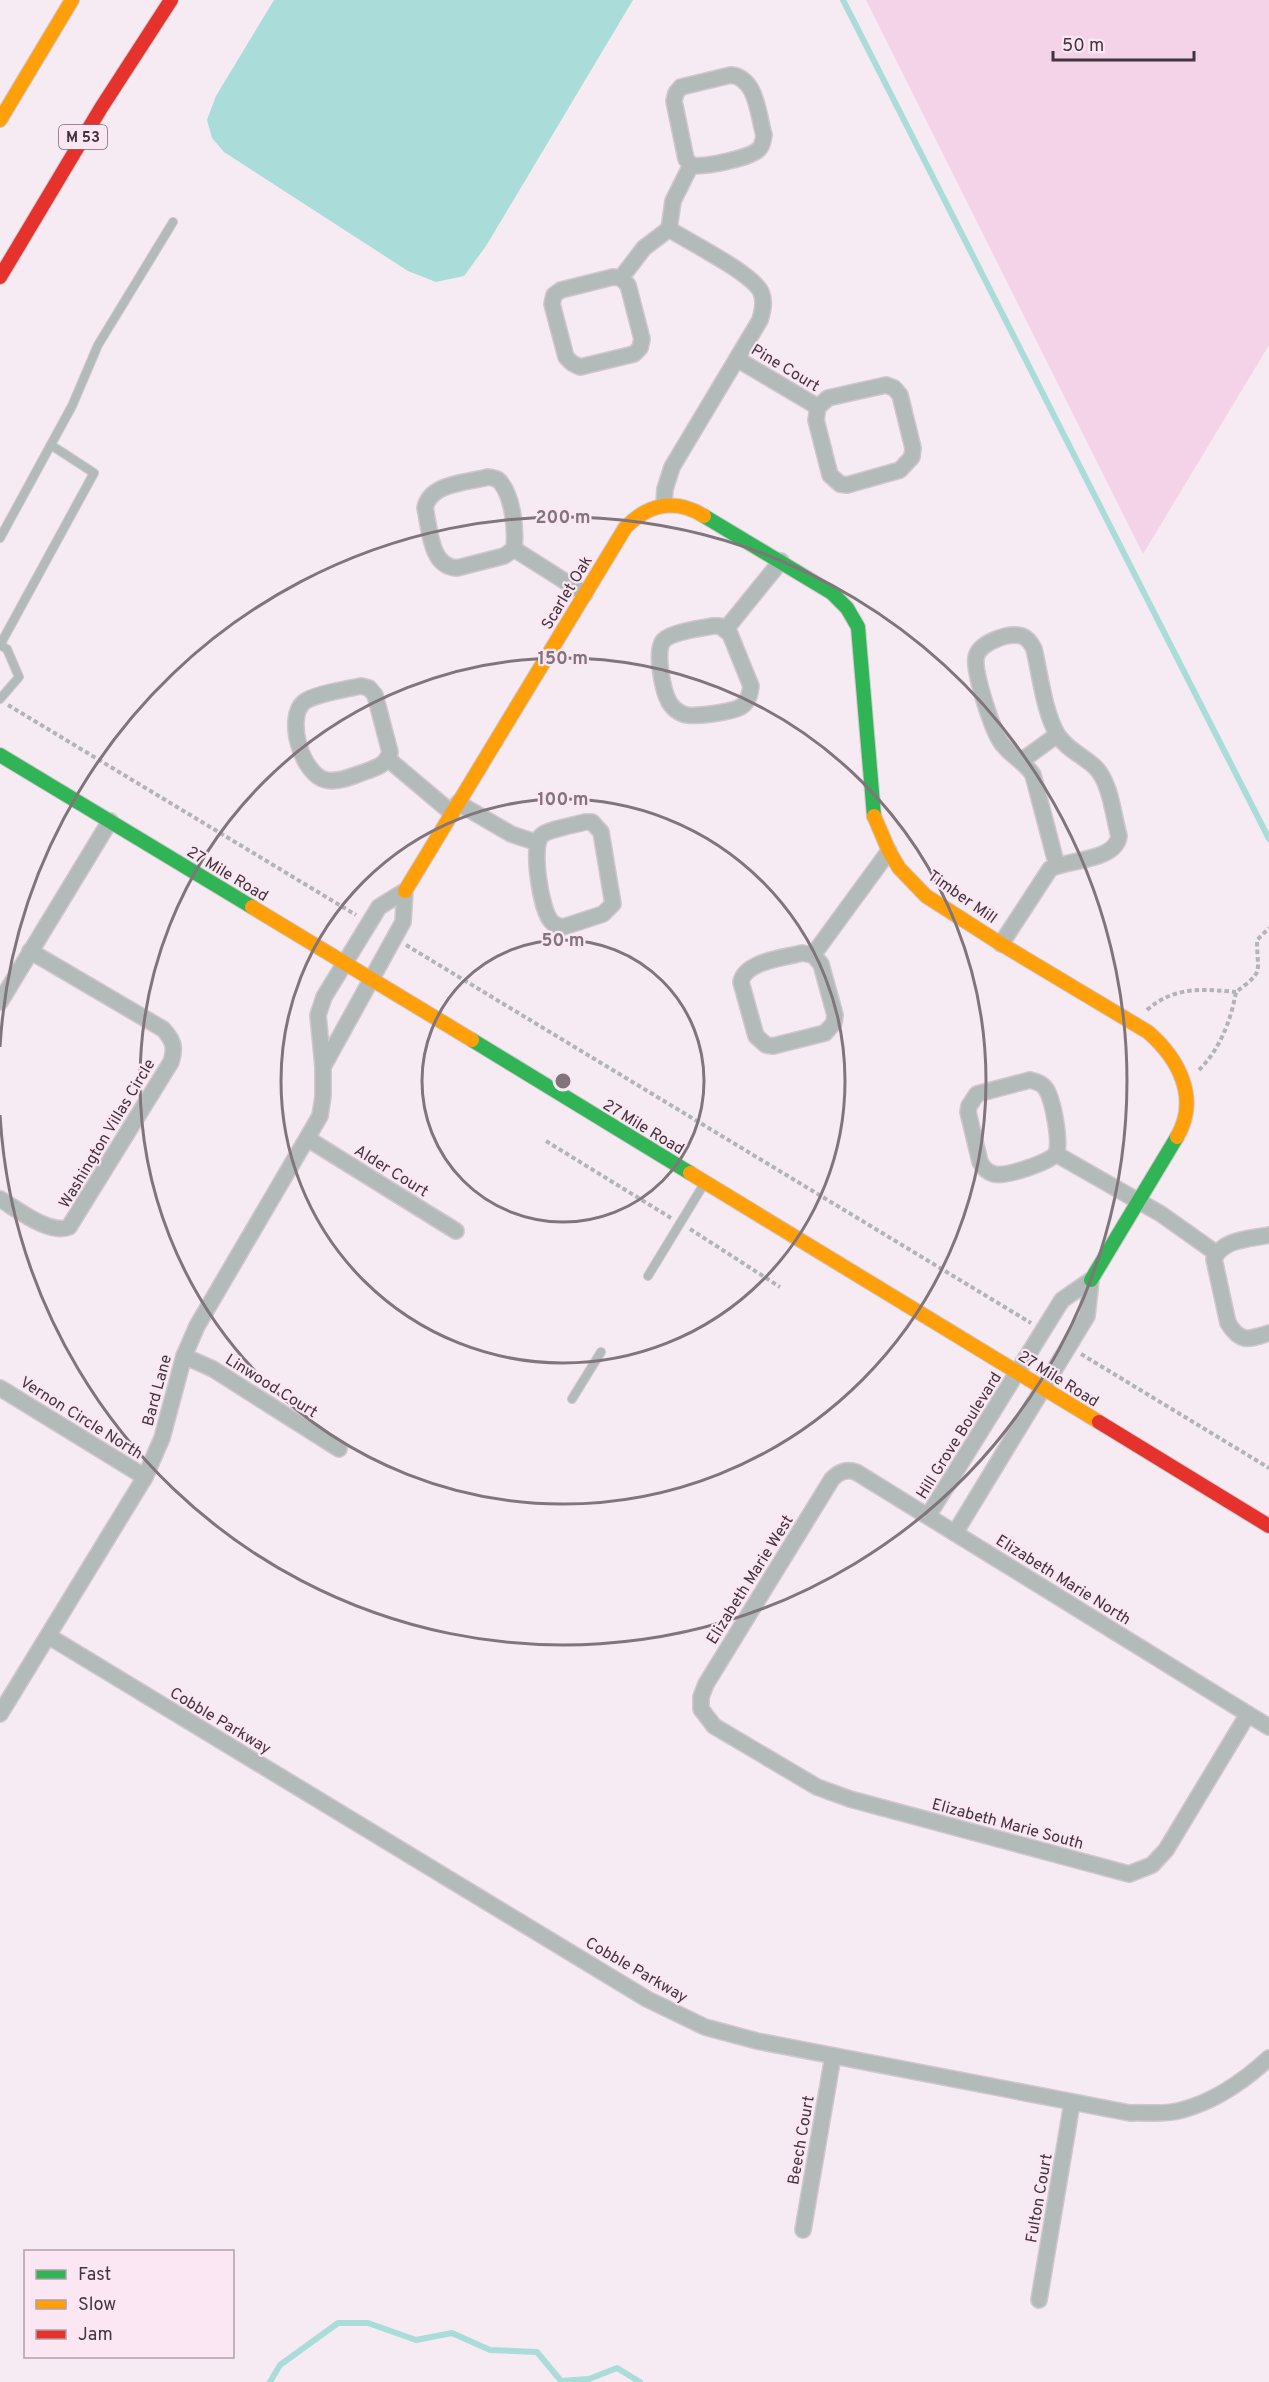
<svg xmlns="http://www.w3.org/2000/svg" width="1269" height="2382" font-family="Overpass,sans-serif">
	<style>
		.green { fill: #f4d2e8 }
		.water { fill: #aadcd9 }
		.lines { fill: none; stroke-linecap: round; stroke-linejoin: round }
		.stream { stroke: #aadcd9; stroke-width: 6 }
		.lane-casing { stroke: #d1c7ce; stroke-width: 10 }
		.street-casing { stroke: #d1c7ce; stroke-width: 18 }
		.fast-casing { stroke: #d1c7ce; stroke-width: 16 }
		.slow-casing { stroke: #d1c7ce; stroke-width: 16 }
		.jam-casing { stroke: #d1c7ce; stroke-width: 16 }
		.path { stroke: #b2b4b6; stroke-width: 4; stroke-dasharray: 4.5 3; stroke-linecap: butt }
		.lane { stroke: #b2baba; stroke-width: 8 }
		.street { stroke: #b2baba; stroke-width: 15 }
		.fast { stroke: #30b455; stroke-width: 14 }
		.slow { stroke: #ff9f0a; stroke-width: 14 }
		.jam { stroke: #e5322d; stroke-width: 14 }
		.ring { fill: none; stroke: #81757c; stroke-width: 3 }
		.labels { text-anchor: middle; stroke-width: 4.5; stroke-linejoin: round; paint-order: stroke }
		.shield { fill: #fbe7f3; stroke: #7a6a74; stroke-width: 1.5 }
		.shield-label { font-size: 15px; font-weight: bold; fill: #42353d }
		.street-label { font-size: 16px; fill: #42353d; stroke: #fbe7f3 }
		.centre { fill: #81757c; stroke: #fbe7f3; stroke-width: 3 }
		.ring-label { font-size: 18px; text-anchor: middle; font-weight: bold; fill: #81757c; stroke: #fbe7f3; stroke-width: 4.5; stroke-linejoin: round; paint-order: stroke }
	</style>
	<rect width="100%" height="100%" fill="#f6ebf2"/>
	<polygon class="green" points="866,0 1269,0 1269,345 1143,554"/>
	<polygon class="water" points="274,0 633,0 486,246 464,276 436,282 408,271 224,152 212,138 207,120 216,96"/>
	<g class="lines">
		<g class="stream">
			<polyline points="843,0 1269,839"/>
			<polyline points="270,2382 280,2365 338,2323 368,2323 416,2340 452,2333 490,2350 537,2352 561,2381 589,2379 617,2368 640,2382"/>
		</g>
		<defs>
			<g id="lane">
				<polyline points="0,538 72,406 98,345 173,222"/>
				<polyline points="0,645 94,473 51,445"/>
				<polyline points="0,645 7,649 19,677 0,699"/>
				<polyline points="648,1276 704,1184"/>
				<polyline points="572,1399 601,1352"/>
			</g>
			<g id="street">
				<path d="M731 75C757 78 758 115 764 135 763 140 763 145 759 149 751 158 703 168 691 165L686 159 674 101 676 93 681 87Z"/>
				<polyline points="669,229 673,201 691,165"/>
				<polygon points="613,277 621,278 628,285 642,339 640,348 634,354 580,367 572,363 566,357 552,304 554,295 561,290"/>
				<polyline points="621,278 644,248 669,229"/>
				<polyline points="737,359 818,407"/>
				<polygon points="886,385 894,388 900,395 913,448 912,457 900,470 847,485 840,484 830,475 816,420 818,407 828,398"/>
				<path d="M488 477C493 478 498 478 501 483 513 498 516 530 514 549L504 556 457 568C430 567 430 529 425 508 430 483 466 483 488 477Z"/>
				<path d="M664 504 665 489 672 467 760 320C763 310 765 301 761 292 752 273 689 242 669 229"/>
				<polyline points="514,549 585,594"/>
				<path d="M713 626H720L730 634 751 686C750 693 749 701 742 706 734 712 692 718 683 714 678 712 672 707 669 702 663 691 654 649 664 640 672 632 701 628 713 626Z"/>
				<polyline points="726,629 781,561"/>
				<path d="M361 686 369 688 375 695 390 752C386 765 378 767 367 771 355 775 339 783 326 780 302 775 285 718 304 702 314 694 347 689 361 686Z"/>
				<polyline points="388,759 452,813"/>
				<polyline points="1021,761 1057,735"/>
				<polyline points="458,803 511,834 538,843"/>
				<path d="M585 822H592L601 832 613 904 603 914 563 927C558 926 554 925 551 921 541 910 531 848 541 836 548 829 575 825 585 822Z"/>
				<path d="M1001 944 1050 869C1069 859 1116 861 1119 836 1113 815 1111 783 1095 767 1082 755 1066 749 1057 734 1044 711 1040 674 1034 649 1031 643 1028 638 1022 636 1008 632 978 643 976 658 974 673 993 735 1004 746 1013 757 1026 763 1033 775L1057 866"/>
				<path d="M802 953 813 955 821 964 835 1015 834 1023 825 1033 773 1046 766 1045 756 1036 741 982C745 961 784 958 802 953Z"/>
				<polyline points="813,955 889,851"/>
				<polyline points="0,1002 110,821"/>
				<path d="M1030 1080C1037 1082 1042 1083 1046 1089 1053 1100 1061 1142 1056 1154 1047 1163 1006 1177 994 1174 987 1172 983 1168 980 1162L968 1112 969 1106 977 1094Z"/>
				<polyline points="308,1139 456,1231"/>
				<polyline points="1056,1154 1161,1214 1216,1253"/>
				<path d="M0 1199C17 1209 49 1235 69 1227L171 1062C176 1047 173 1040 163 1029L30 951"/>
				<path d="M1269 1235C1250 1239 1222 1239 1214 1259L1228 1323C1241 1344 1249 1339 1269 1333"/>
				<polyline points="184,1356 213,1369 339,1449"/>
				<polyline points="0,1388 145,1477"/>
				<polyline points="928,1516 1062,1300 1091,1280 1087,1316 955,1533"/>
				<path d="M50 1637 647 1999 705 2027 757 2041 1130 2113C1147 2112 1166 2115 1182 2110 1216 2101 1244 2081 1269 2058"/>
				<polyline points="0,1714 145,1477 162,1438 184,1356 197,1326 320,1116 323,1096 323,1067 318,1015 324,997 379,907 405,891 403,922 323,1067"/>
				<path d="M1248 1714 1166 1850 1152 1865 1129 1874 850 1799 817 1787 714 1726 701 1709V1697L706 1684 832 1479C839 1472 845 1469 856 1472L1269 1727"/>
				<polyline points="803,2230 833,2056"/>
				<polyline points="1039,2300 1072,2103"/>
			</g>
			<g id="fast">
				<polyline points="704,516 832,593 847,608 858,627 874,816"/>
				<polyline points="0,755 252,907"/>
				<polyline points="472,1040 690,1173"/>
				<polyline points="1091,1280 1177,1137"/>
			</g>
			<g id="slow">
				<polyline points="0,120 72,0"/>
				<path d="M874 816 889 851 899 868 926 896 1001 944 1148 1032C1178 1058 1200 1098 1177 1137"/>
				<path d="M405 891 625 528C648 504 675 498 704 516"/>
				<polyline points="252,907 472,1040"/>
				<polyline points="690,1173 1099,1422"/>
			</g>
			<g id="jam">
				<polyline points="0,277 101,108 171,0"/>
				<polyline points="1099,1422 1269,1526"/>
			</g>
		</defs>
		<use href="#lane" class="lane-casing"/>
		<use href="#street" class="street-casing"/>
		<use href="#fast" class="fast-casing"/>
		<use href="#slow" class="slow-casing"/>
		<use href="#jam" class="jam-casing"/>
		<g class="path">
			<polyline points="8,705 356,915"/>
			<polyline points="406,945 1031,1323"/>
			<path d="M1147 1010C1174 986 1203 989 1236 992"/>
			<path d="M1199 1070C1220 1049 1231 1020 1236 992 1265 970 1257 974 1257 940L1269 928"/>
			<polyline points="546,1141 671,1218"/>
			<polyline points="690,1229 780,1287"/>
			<polyline points="1081,1354 1269,1468"/>
		</g>
		<use href="#lane" class="lane"/>
		<use href="#street" class="street"/>
		<use href="#fast" class="fast"/>
		<use href="#slow" class="slow"/>
		<use href="#jam" class="jam"/>
	</g>
	<g class="ring">
		<circle cx="563" cy="1081" r="141"/>
		<circle cx="563" cy="1081" r="282"/>
		<circle cx="563" cy="1081" r="423"/>
		<path d="M0 1047A564 564 0 1 1 0 1115"/>
	</g>
	<g class="labels">
		<rect class="shield" x="59" y="125" width="48" height="24" rx="4.5"/>
		<g class="shield-label">
			<text x="83" y="142">M 53</text>
		</g>
		<g class="street-label">
			<text transform="translate(786 367) rotate(31)" y="6">Pine Court</text>
			<text transform="translate(566 592) rotate(-59)" y="6">Scarlet Oak</text>
			<text transform="translate(228 873) rotate(31)" y="6">27 Mile Road</text>
			<text transform="translate(963 896) rotate(35)" y="6">Timber Mill</text>
			<text transform="translate(644 1126) rotate(31)" y="6">27 Mile Road</text>
			<text transform="translate(106 1133) rotate(-59)" y="6">Washington Villas Circle</text>
			<text transform="translate(392 1170) rotate(32)" y="6">Alder Court</text>
			<text transform="translate(1059 1378) rotate(32)" y="6">27 Mile Road</text>
			<text transform="translate(272 1385) rotate(32)" y="6">Linwood Court</text>
			<text transform="translate(156 1390) rotate(-75)" y="6">Bard Lane</text>
			<text transform="translate(82 1417) rotate(32)" y="6">Vernon Circle North</text>
			<text transform="translate(958 1435) rotate(-58)" y="6">Hill Grove Boulevard</text>
			<text transform="translate(749 1579) rotate(-58)" y="6">Elizabeth Marie West</text>
			<text transform="translate(1064 1579) rotate(32)" y="6">Elizabeth Marie North</text>
			<text transform="translate(221 1720) rotate(31)" y="6">Cobble Parkway</text>
			<text transform="translate(1008 1823) rotate(15)" y="6">Elizabeth Marie South</text>
			<text transform="translate(637 1969) rotate(30)" y="6">Cobble Parkway</text>
			<text transform="translate(800 2140) rotate(-80)" y="6">Beech Court</text>
			<text transform="translate(1038 2198) rotate(-80)" y="6">Fulton Court</text>
		</g>
	</g>
	<circle cx="563" cy="1081" r="9" class="centre"/>
	<g class="ring-label">
		<text x="563" y="523">200 m</text>
		<text x="563" y="664">150 m</text>
		<text x="563" y="805">100 m</text>
		<text x="563" y="946">50 m</text>
	</g>
	<rect x="24" y="2250" width="210" height="108" fill="#fbe7f3" stroke="#b1a0aa" stroke-width="1.5"/>
	<rect x="36" y="2270" width="30" height="9" fill="#30b455" stroke="#b1a0aa" stroke-width="1.5"/>
	<text x="78" y="2280" font-size="18" fill="#42353d">Fast</text>
	<rect x="36" y="2300" width="30" height="9" fill="#ff9f0a" stroke="#b1a0aa" stroke-width="1.5"/>
	<text x="78" y="2310" font-size="18" fill="#42353d">Slow</text>
	<rect x="36" y="2330" width="30" height="9" fill="#e5322d" stroke="#b1a0aa" stroke-width="1.5"/>
	<text x="78" y="2340" font-size="18" fill="#42353d">Jam</text>
	<path d="M1053 51v9h141v-9" fill="none" stroke="#42353d" stroke-width="3"/>
	<text x="1062" y="51" font-size="18" fill="#42353d" stroke="#fbe7f3" stroke-width="4.5" paint-order="stroke">50 m</text>
</svg>
